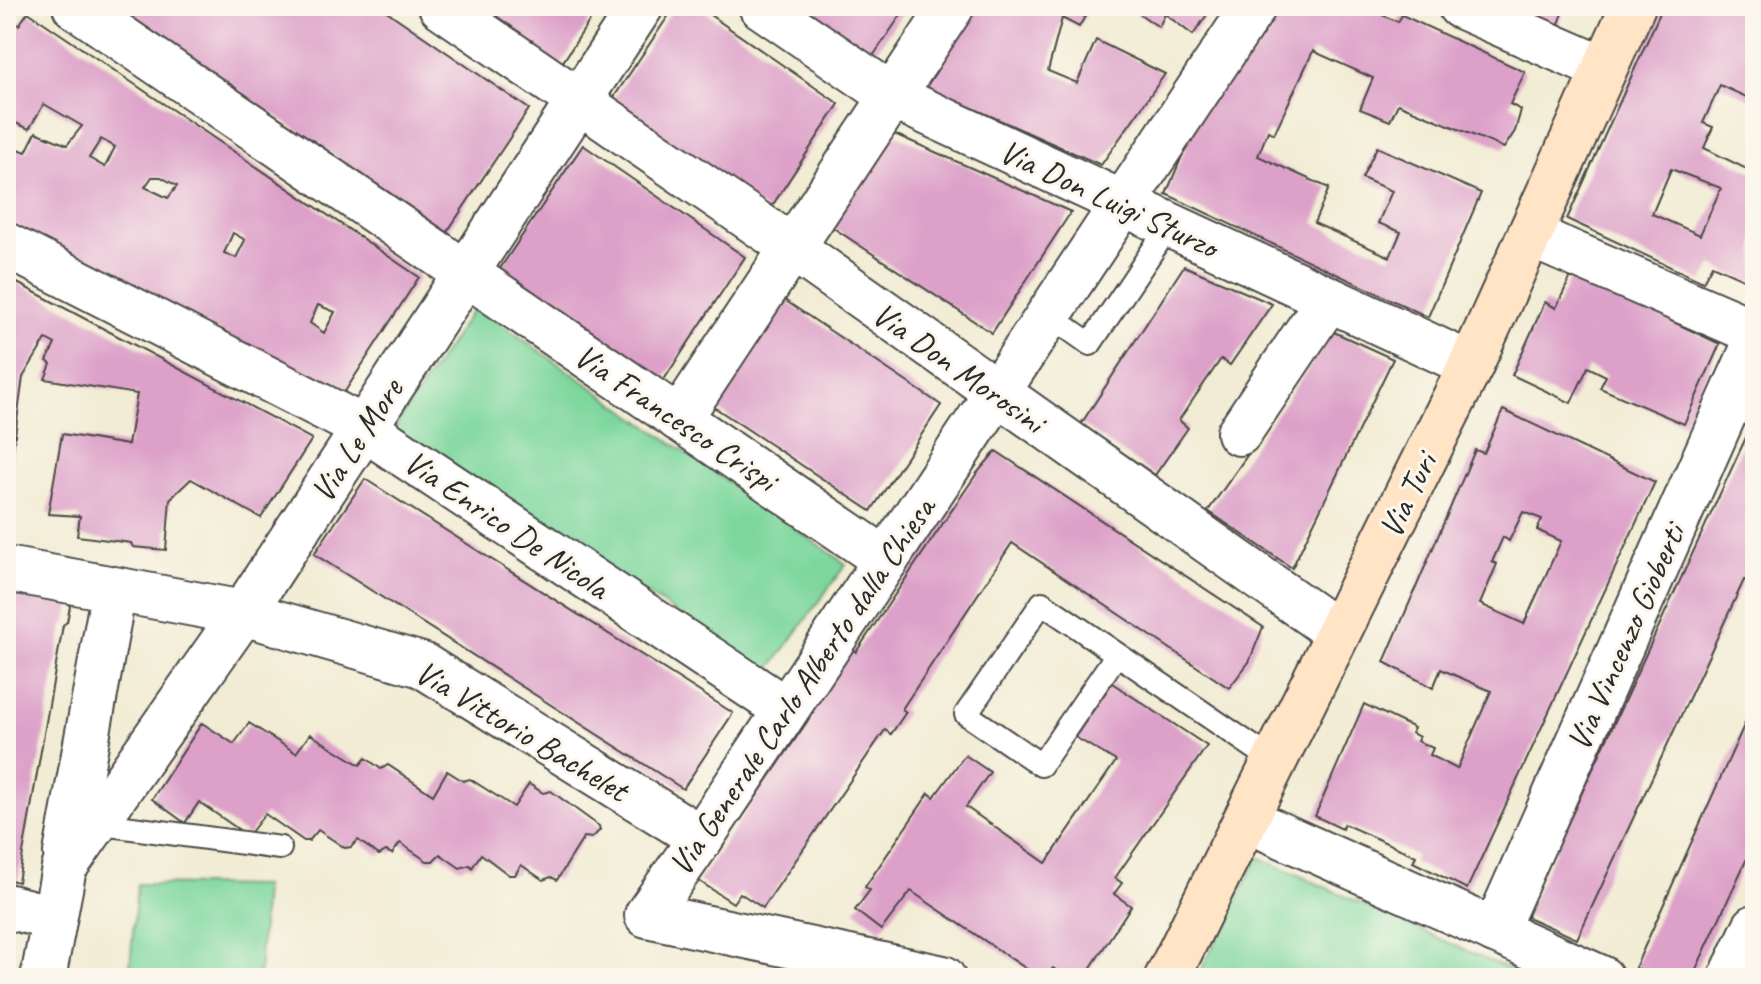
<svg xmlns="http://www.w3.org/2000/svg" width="1761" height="984" font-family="Caveat,sans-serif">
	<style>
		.green { fill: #7dd79d; stroke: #548164; stroke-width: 2 }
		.building { fill: #dda1c9; fill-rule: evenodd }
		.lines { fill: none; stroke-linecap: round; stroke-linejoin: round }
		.lane-casing { stroke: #494844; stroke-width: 26 }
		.street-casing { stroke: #494844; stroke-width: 48 }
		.secondary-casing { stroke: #494844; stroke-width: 48 }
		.lane { stroke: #fff; stroke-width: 22 }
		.street { stroke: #fff; stroke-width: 44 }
		.secondary { stroke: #ffe4c6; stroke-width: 44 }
		.labels { text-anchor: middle; stroke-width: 6; stroke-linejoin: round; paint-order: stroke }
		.street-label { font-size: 34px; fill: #2b2b2b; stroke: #fbf7ec }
	</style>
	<rect width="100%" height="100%" fill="#fbf7ec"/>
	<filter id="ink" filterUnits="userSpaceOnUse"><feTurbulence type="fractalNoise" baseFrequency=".0125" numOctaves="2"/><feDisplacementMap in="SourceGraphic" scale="16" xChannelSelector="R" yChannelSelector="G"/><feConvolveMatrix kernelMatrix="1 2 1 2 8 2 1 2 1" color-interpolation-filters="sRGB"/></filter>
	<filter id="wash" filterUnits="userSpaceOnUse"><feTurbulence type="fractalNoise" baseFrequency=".006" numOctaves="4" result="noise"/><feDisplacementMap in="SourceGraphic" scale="32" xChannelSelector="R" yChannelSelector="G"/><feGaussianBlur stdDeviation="1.8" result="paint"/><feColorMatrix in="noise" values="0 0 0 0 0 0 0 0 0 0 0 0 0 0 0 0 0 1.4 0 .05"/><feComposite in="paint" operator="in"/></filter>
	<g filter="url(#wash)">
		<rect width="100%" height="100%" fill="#f2ecd4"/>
		<g class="green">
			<polygon points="475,306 846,564 768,672 393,430"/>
			<polygon points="1258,857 1527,978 1197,978"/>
			<polygon points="137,884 264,886 259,978 129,978"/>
		</g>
		<g id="blocks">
			<g class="building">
				<polygon points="115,6 379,6 529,109 447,232"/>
				<polygon points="469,6 599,6 559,68"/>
				<polygon points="675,6 697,6 839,104 768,212 610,103"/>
				<polygon points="783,6 907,6 869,62"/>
				<polygon points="969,6 1091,6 1079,27 1062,18 1048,71 1077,83 1096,40 1165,74 1101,165 916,83"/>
				<polygon points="1128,6 1213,6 1193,35 1165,14 1159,27"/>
				<polygon points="1270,6 1362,6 1398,22 1402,15 1525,72 1510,104 1521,110 1515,131 1504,148 1398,104 1390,121 1360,109 1373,78 1313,51 1274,134 1268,131 1258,156 1329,188 1314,223 1390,257 1401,232 1378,223 1392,191 1362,178 1377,147 1481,193 1428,317 1166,194 1206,99"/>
				<polygon points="1504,6 1566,6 1558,26"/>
				<path d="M1663 6H1738L1755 27V101L1720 85 1703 123 1713 127 1704 148 1755 173V276L1752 283 1712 265 1703 282 1567 219ZM1671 169 1721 188 1700 235 1652 214Z"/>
				<path d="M28 12 419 277 342 396 6 220V17L19 25ZM44 104 82 126 67 145 36 132 26 152 6 144 16 123 29 129ZM101 139 115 147 105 167 89 158ZM152 177H161L177 186 168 198 145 187ZM233 233 245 240 236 258 224 253ZM318 305 335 312 324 333 310 323Z"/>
				<polygon points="890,132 1071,212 992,333 829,225"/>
				<polygon points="583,145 745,257 661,384 499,270"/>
				<polygon points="1184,266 1272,304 1230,365 1221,359 1179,420 1188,428 1155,475 1081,424"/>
				<polygon points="1572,274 1720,344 1684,424 1600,388 1606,376 1588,367 1571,403 1512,375 1545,302 1556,308"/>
				<polygon points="6,277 312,439 261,518 191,479 170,499 166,550 133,547 131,543 77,536 80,516 48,514 62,434 128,445 137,394 45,379 51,364 47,361 55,344 46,339 23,377 9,479 6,479"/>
				<polygon points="780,297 941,405 871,511 711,405"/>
				<polygon points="1334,332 1393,359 1292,568 1208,511"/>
				<path d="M1503 410 1655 482 1467 889 1413 862 1416 856 1344 824 1342 829 1315 816 1364 704 1414 728 1412 733 1419 737 1417 741 1433 748 1430 755 1457 769 1491 691 1441 669 1433 688 1384 662 1475 450 1484 453ZM1523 512 1542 519 1537 530 1561 541 1524 624 1480 604 1497 564 1492 562 1503 537 1509 541Z"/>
				<polygon points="1755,418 1755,583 1744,580 1577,939 1525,916"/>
				<polygon points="996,451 1263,627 1249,662 1229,688 1012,543 902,709 906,712 891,734 885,730 763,908 740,893 733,903 699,881 813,713 807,710 852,649 856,652 977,473"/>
				<polygon points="365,479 733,713 683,789 314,554"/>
				<polygon points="6,590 71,601 67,622 63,625 18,882 6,879"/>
				<polygon points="1112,683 1207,746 1115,878 1122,883 1114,894 1131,906 1084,978 1068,978 1053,968 1045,978 1040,978 911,891 881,930 855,910 870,890 865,887 929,793 934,797 965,755 990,772 966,807 1046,863 1116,761 1075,737"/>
				<polygon points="1755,701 1755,841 1692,978 1657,978 1635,968"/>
				<polygon points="202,723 234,744 249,723 296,753 310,734 360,765 366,758 381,769 388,765 433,795 447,771 463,781 470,779 514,807 529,784 543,793 551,791 599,826 600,830 592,838 584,837 557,880 551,877 543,880 521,865 515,875 509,875 481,854 472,868 470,865 460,868 440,854 433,861 427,861 400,843 392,854 386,851 379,855 358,840 351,847 345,848 318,830 309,841 304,841 265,814 248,836 199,802 185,823 152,799"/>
			</g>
		</g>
	</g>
	<g filter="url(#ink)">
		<use href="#blocks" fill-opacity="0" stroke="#494844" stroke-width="2"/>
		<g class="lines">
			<defs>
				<g id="lane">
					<polyline points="1049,315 1090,344 1169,226"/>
					<polyline points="1117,654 1041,765 966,714 1042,603 1274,761"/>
					<polyline points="95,823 280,848"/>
				</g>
				<g id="street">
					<polyline points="75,6 886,560"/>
					<polyline points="441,6 793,248 1338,633"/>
					<polyline points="761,6 892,96 1471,365"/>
					<polyline points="1460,6 1604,69"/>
					<polyline points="1530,235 1755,332"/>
					<polyline points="6,245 364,428 785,709"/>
					<polyline points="679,419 952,6"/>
					<polyline points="1239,433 1328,300"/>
					<polyline points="6,569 243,613 422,665 701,838"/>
					<polyline points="1247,820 1601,978"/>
					<polyline points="66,853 114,590"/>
					<polyline points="6,906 53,918"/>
					<polyline points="1495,931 1755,344"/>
					<polyline points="43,978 64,868 243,613 641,6"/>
					<polyline points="943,978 647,915 701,838 1254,6"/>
					<polyline points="1731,978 1755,927"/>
				</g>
				<polyline id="secondary" points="1167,978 1471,365 1633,6"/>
			</defs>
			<use href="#lane" class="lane-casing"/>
			<use href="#street" class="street-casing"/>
			<use href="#secondary" class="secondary-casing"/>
			<use href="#lane" class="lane"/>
			<use href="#street" class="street"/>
			<use href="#secondary" class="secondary"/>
		</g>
	</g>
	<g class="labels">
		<g class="street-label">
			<text transform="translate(1109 198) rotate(25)" y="12">Via Don Luigi Sturzo</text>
			<text transform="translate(959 367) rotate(35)" y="12">Via Don Morosini</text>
			<text transform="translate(676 417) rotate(34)" y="12">Via Francesco Crispi</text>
			<text transform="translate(356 440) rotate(-57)" y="12">Via Le More</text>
			<text transform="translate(1407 495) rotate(-64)" y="12">Via Turi</text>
			<text transform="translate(507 524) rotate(34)" y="12">Via Enrico De Nicola</text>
			<text transform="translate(1625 637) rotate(-66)" y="12">Via Vincenzo Gioberti</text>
			<text transform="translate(801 686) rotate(-56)" y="12">Via Generale Carlo Alberto dalla Chiesa</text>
			<text transform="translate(522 730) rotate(31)" y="12">Via Vittorio Bachelet</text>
		</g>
	</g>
	<rect width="1761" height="984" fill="none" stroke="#fbf7ec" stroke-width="32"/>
</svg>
